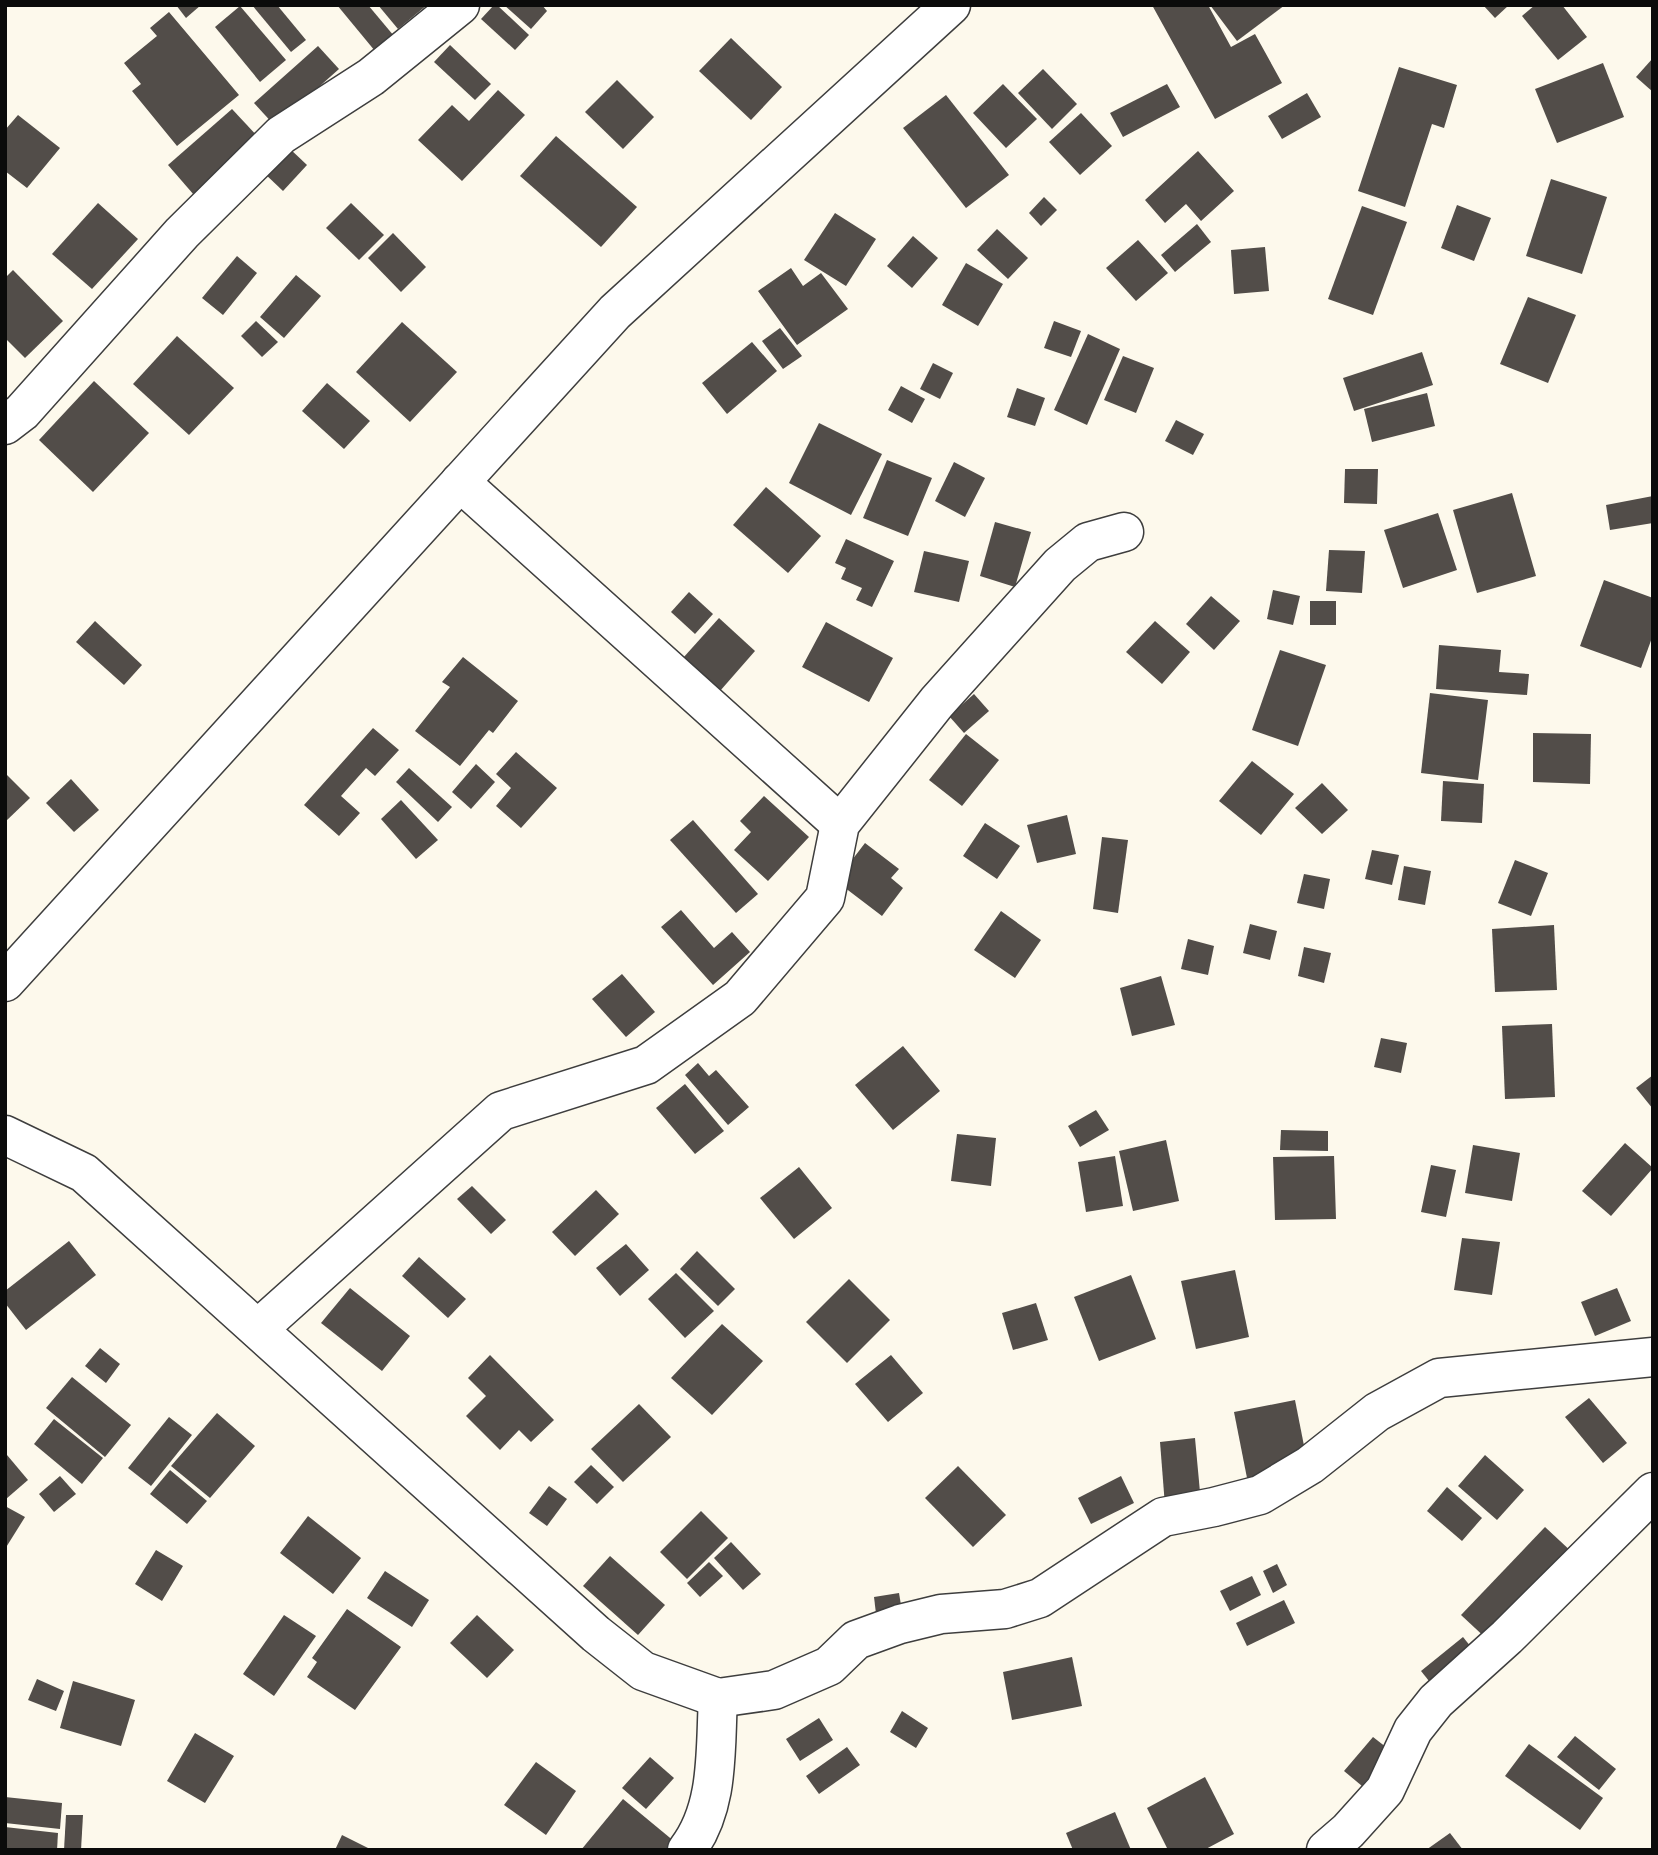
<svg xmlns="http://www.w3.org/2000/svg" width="1658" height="1855" font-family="'Source Serif 4',serif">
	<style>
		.building { fill: #524d49 }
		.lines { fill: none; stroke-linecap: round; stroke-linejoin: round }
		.minor-casing { stroke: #3e3e3e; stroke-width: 41 }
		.minor { stroke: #fff; stroke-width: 38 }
	</style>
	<rect width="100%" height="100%" fill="#fdf9ec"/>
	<g class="building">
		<polygon points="176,5 201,5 186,18"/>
		<polygon points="252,5 277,5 306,40 291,52"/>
		<polygon points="337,5 368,5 394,36 375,51"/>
		<polygon points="378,5 427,5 398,29"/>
		<polygon points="494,5 497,5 529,35 515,50 481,19"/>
		<polygon points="504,5 542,5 547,11 531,29"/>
		<polygon points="1152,5 1208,5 1231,47 1255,34 1282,83 1215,119"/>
		<polygon points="1210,5 1285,5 1237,41"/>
		<polygon points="1483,5 1509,5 1495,18"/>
		<polygon points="1535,5 1562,5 1587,37 1558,60 1522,16"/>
		<polygon points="240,6 286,60 260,82 215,27"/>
		<polygon points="169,12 239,95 177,146 132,91 141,84 124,63 157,36 150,28"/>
		<polygon points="731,38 782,87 751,120 699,71"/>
		<polygon points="450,45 491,84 475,100 434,62"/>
		<polygon points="318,46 339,69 275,126 254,103"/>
		<polygon points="1653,58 1653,92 1636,77"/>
		<polygon points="1603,63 1624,117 1557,143 1535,89"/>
		<polygon points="1399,67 1457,85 1444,128 1432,124 1405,207 1358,191"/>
		<polygon points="1043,69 1077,104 1052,129 1018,93"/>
		<polygon points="617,80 654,117 623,149 585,112"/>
		<polygon points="1003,84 1037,119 1006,148 973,113"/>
		<polygon points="1167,84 1180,107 1123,137 1110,113"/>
		<polygon points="498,90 525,115 462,181 418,140 452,105 469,121"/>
		<polygon points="1307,93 1321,117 1282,139 1268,116"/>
		<polygon points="946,95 1009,175 966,208 903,128"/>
		<polygon points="232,109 259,138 194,195 168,165"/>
		<polygon points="1081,113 1112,146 1080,175 1049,142"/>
		<polygon points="18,115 60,148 27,188 5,171 5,130"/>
		<polygon points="556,136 637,207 601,247 520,176"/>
		<polygon points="288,147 307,165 283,191 263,172"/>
		<polygon points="1198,151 1234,191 1201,221 1186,204 1165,223 1145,200"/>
		<polygon points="1551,179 1607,197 1582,274 1526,256"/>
		<polygon points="1044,197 1057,210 1041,226 1029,213"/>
		<polygon points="98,203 138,239 92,289 52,254"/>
		<polygon points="351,203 384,235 359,260 326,228"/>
		<polygon points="1457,205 1491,218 1474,261 1441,248"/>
		<polygon points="1362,206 1407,222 1373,315 1328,299"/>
		<polygon points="835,213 876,239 846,286 804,260"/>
		<polygon points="1197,224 1211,242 1175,272 1161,255"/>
		<polygon points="997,229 1028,258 1008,279 977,250"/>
		<polygon points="393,233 426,267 401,292 368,258"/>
		<polygon points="913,236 938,258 912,288 887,266"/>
		<polygon points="1138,240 1168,273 1136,301 1106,268"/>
		<polygon points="1265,247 1269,291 1234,294 1231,250"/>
		<polygon points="237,256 257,273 223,315 202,298"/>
		<polygon points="966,263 1003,284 978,326 942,305"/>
		<polygon points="791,268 803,286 821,273 848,309 797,345 758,291"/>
		<polygon points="13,270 63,321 25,358 5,338 5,278"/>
		<polygon points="296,275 321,296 284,338 260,317"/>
		<polygon points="1528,297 1576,315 1548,383 1500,364"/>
		<polygon points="256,321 278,342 262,357 241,336"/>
		<polygon points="1054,321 1081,331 1071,357 1044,348"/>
		<polygon points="402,322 457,372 410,422 356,372"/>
		<polygon points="780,328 802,356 783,369 762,341"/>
		<polygon points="1088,334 1120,349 1087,425 1054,410"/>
		<polygon points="177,336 234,388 189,435 133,384"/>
		<polygon points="752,342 777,371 727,414 702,383"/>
		<polygon points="1422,352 1433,385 1354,411 1343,378"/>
		<polygon points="1123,356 1154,368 1136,413 1104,400"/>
		<polygon points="933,363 953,373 940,399 920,389"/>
		<polygon points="94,381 149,433 93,492 39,440"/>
		<polygon points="327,383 370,421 344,449 302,411"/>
		<polygon points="901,386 925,399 912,423 888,410"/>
		<polygon points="1017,388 1045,398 1035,426 1007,417"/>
		<polygon points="1427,393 1435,426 1372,442 1364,409"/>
		<polygon points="1176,420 1204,434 1193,455 1165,441"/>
		<polygon points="819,423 882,454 851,515 789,483"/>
		<polygon points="887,460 932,478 908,536 863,518"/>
		<polygon points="954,462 985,478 965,517 935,501"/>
		<polygon points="1345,469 1378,469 1377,504 1344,503"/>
		<polygon points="766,487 821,536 788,573 733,525"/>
		<polygon points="1512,493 1536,576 1477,593 1453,510"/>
		<polygon points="1653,496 1653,523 1610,530 1606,505"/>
		<polygon points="1438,513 1457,570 1403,588 1384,530"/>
		<polygon points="995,522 1031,532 1015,587 980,576"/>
		<polygon points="846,539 894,561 872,607 856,600 862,588 841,579 846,568 835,563"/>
		<polygon points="1329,550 1365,551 1362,593 1326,591"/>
		<polygon points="924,551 969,561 959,602 914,592"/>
		<polygon points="1604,580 1653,598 1653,635 1641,668 1580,646"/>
		<polygon points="1273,590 1300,596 1293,625 1267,619"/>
		<polygon points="689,592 713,614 695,634 671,612"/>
		<polygon points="1211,596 1240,621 1214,650 1186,624"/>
		<rect x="1310" y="601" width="26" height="24"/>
		<polygon points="719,618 755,651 720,691 683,658"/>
		<polygon points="95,621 142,665 124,685 76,642"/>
		<polygon points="1155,621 1190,652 1162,684 1126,652"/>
		<polygon points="826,622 893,658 869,702 802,667"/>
		<polygon points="1439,645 1501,650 1499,672 1529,674 1527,695 1436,689"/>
		<polygon points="1280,650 1326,665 1298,746 1252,730"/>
		<polygon points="463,657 518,701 493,733 489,730 460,766 415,731 450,687 442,682"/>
		<polygon points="1430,693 1488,700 1478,780 1421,773"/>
		<polygon points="974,694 989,711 964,733 949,716"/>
		<polygon points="373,728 399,750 375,776 366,768 341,796 360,813 339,836 304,805"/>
		<polygon points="1533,733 1591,734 1590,784 1533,782"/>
		<polygon points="966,734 999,760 962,806 929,780"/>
		<polygon points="516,752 557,788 521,828 496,806 511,788 496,774"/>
		<polygon points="1252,761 1294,794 1261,835 1219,801"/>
		<polygon points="476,764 495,782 471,809 452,792"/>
		<polygon points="409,768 452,807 438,822 396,782"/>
		<polygon points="5,773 30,798 5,822"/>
		<polygon points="71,779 99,810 74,832 46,803"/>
		<polygon points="1443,781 1484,784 1482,823 1441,821"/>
		<polygon points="1322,783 1348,810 1322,834 1295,808"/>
		<polygon points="764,796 809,837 768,881 734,850 751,832 740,821"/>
		<polygon points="401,800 438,840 416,859 381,819"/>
		<polygon points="1067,815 1076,854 1037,863 1027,825"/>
		<polygon points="693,820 758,894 736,913 670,840"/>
		<polygon points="985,823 1020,846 997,879 963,856"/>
		<polygon points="1102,837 1128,840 1118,913 1093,909"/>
		<polygon points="865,843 899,869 891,878 903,888 882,916 836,881"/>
		<polygon points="1372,850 1399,855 1392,885 1365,879"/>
		<polygon points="1515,860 1548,873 1531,916 1498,903"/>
		<polygon points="1404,866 1431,871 1425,905 1398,900"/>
		<polygon points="1304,874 1330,879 1324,909 1297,903"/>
		<polygon points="681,910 714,948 732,932 750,952 713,985 661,927"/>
		<polygon points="1001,911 1041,940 1015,978 974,950"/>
		<polygon points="1250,924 1277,931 1270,960 1243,953"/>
		<polygon points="1554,925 1557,990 1495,992 1492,929"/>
		<polygon points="1188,939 1214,946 1208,975 1181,969"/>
		<polygon points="1304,947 1331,953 1324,983 1298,976"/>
		<polygon points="622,974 655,1012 626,1037 592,999"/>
		<polygon points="1161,976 1175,1025 1132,1036 1120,988"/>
		<polygon points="1552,1024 1555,1097 1505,1099 1502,1026"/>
		<polygon points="1381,1038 1407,1043 1401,1073 1374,1067"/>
		<polygon points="903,1046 940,1091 893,1130 855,1085"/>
		<polygon points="698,1063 709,1076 716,1070 749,1107 728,1125 685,1075"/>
		<polygon points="1653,1075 1653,1109 1636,1088"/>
		<polygon points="685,1084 724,1131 695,1154 656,1108"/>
		<polygon points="1096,1110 1109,1130 1080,1147 1068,1126"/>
		<polygon points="1281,1130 1328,1131 1328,1151 1280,1150"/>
		<polygon points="957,1134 996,1138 991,1186 951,1181"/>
		<polygon points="1166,1140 1179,1201 1133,1211 1119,1151"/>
		<polygon points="1625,1143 1653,1168 1611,1216 1582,1191"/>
		<polygon points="1473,1145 1520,1153 1512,1201 1465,1193"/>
		<polygon points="1115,1156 1123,1206 1086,1212 1078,1162"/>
		<polygon points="1334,1156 1336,1219 1275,1220 1273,1157"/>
		<polygon points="1431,1165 1456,1170 1446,1217 1421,1212"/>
		<polygon points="799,1167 832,1208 794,1239 760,1198"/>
		<polygon points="472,1186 506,1220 491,1234 457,1199"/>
		<polygon points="596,1190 619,1214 575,1256 552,1232"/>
		<polygon points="1462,1238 1500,1242 1492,1295 1454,1290"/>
		<polygon points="69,1241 96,1275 26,1330 5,1303 5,1291"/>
		<polygon points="626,1244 649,1270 620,1296 596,1268"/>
		<polygon points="697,1251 735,1289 718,1306 680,1269"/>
		<polygon points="419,1257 466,1299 448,1318 402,1276"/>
		<polygon points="1235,1270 1249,1337 1196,1349 1181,1281"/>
		<polygon points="676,1273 714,1311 685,1338 648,1299"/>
		<polygon points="1131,1275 1156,1339 1099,1361 1074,1297"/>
		<polygon points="849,1279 890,1320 847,1363 806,1322"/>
		<polygon points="350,1288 410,1336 382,1371 321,1323"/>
		<polygon points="1617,1288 1631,1321 1595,1336 1581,1302"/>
		<polygon points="1036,1303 1048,1340 1013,1350 1002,1313"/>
		<polygon points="722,1324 763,1361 712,1415 671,1378"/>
		<polygon points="100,1348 120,1364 106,1383 85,1366"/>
		<polygon points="490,1355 554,1420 531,1442 519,1430 500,1450 466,1416 486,1396 468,1378"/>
		<polygon points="891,1355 923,1393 888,1422 855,1384"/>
		<polygon points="72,1377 131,1425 105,1457 46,1408"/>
		<polygon points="1589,1398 1627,1443 1603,1463 1565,1417"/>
		<polygon points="1295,1400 1308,1466 1247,1478 1234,1412"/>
		<polygon points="639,1404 671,1437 623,1482 591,1449"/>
		<polygon points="217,1413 255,1446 210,1498 171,1466"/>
		<polygon points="169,1417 192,1435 151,1486 128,1468"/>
		<polygon points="54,1419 103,1458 82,1484 34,1444"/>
		<polygon points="1195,1438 1201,1503 1165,1506 1160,1442"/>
		<polygon points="7,1455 28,1480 6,1499 5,1457"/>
		<polygon points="1485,1455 1524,1490 1497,1520 1458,1486"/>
		<polygon points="591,1465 614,1487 597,1504 574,1482"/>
		<polygon points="958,1466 1006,1515 973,1547 925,1498"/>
		<polygon points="170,1470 207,1501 187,1524 150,1494"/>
		<polygon points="60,1476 76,1494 54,1512 39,1494"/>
		<polygon points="1121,1476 1134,1503 1091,1524 1078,1498"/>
		<polygon points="549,1486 567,1499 547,1526 529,1513"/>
		<polygon points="1447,1487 1482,1518 1462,1541 1427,1511"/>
		<polygon points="5,1506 25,1517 5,1549"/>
		<polygon points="701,1511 728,1538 687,1579 660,1552"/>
		<polygon points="308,1516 361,1558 333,1594 280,1553"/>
		<polygon points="1545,1527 1574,1554 1490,1642 1461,1615"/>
		<polygon points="731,1542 761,1574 743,1590 714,1558"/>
		<polygon points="156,1550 183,1566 162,1601 135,1584"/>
		<polygon points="610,1556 665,1605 638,1635 583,1586"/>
		<polygon points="709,1562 723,1576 700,1597 687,1583"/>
		<polygon points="1277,1564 1287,1585 1273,1593 1263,1571"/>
		<polygon points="385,1571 429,1600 412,1627 367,1598"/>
		<polygon points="1252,1576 1261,1595 1230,1611 1220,1591"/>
		<polygon points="899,1593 903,1617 877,1622 874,1597"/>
		<polygon points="1284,1600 1295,1623 1247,1646 1236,1623"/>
		<polygon points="347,1609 401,1647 355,1710 307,1677 317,1662 312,1658"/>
		<polygon points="284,1615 316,1636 274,1696 243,1674"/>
		<polygon points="477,1615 514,1650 487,1678 450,1643"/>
		<polygon points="1463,1637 1479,1657 1437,1691 1421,1671"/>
		<polygon points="1072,1657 1082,1706 1012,1720 1003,1672"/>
		<polygon points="37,1679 64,1691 56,1711 28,1700"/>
		<polygon points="73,1681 135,1700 121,1746 60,1728"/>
		<polygon points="902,1711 928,1728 916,1748 890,1732"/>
		<polygon points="819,1718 833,1740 800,1761 786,1739"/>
		<polygon points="195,1733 234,1756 205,1803 167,1781"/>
		<polygon points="1575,1736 1616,1769 1599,1790 1557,1757"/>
		<polygon points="1373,1737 1391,1751 1362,1786 1344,1771"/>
		<polygon points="1529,1744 1603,1798 1580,1830 1505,1776"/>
		<polygon points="847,1747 860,1765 819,1794 806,1776"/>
		<polygon points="650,1757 674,1778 646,1809 622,1788"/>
		<polygon points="536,1762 576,1791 546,1835 504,1805"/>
		<polygon points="1205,1777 1234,1834 1204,1850 1168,1850 1147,1808"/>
		<polygon points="5,1797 62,1803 60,1829 5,1823"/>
		<polygon points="623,1799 675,1842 668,1850 581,1850"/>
		<polygon points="1115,1812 1131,1850 1073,1850 1066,1833"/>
		<polygon points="66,1815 83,1815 81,1850 64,1850"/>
		<polygon points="5,1827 58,1833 57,1850 5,1850"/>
		<polygon points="1450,1833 1463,1850 1426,1850"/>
		<polygon points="342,1835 372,1850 335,1850"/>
	</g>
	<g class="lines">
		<defs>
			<g id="minor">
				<polyline points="5,425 22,412 182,233 281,135 371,77 460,5"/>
				<polyline points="460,482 840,824"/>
				<polyline points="5,982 615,312 951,5"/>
				<polyline points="5,1135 84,1173 596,1634 643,1671 718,1698 774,1690 829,1666 856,1640 900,1624 941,1614 1005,1609 1040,1598 1163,1517 1214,1507 1260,1495 1310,1465 1377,1412 1439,1378 1653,1357"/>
				<polyline points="258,1329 501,1111 646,1065 740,998 825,898 840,824 937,702 1060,565 1088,542 1124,532"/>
				<path d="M687 1850C720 1807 715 1749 718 1698"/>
				<polyline points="1326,1850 1348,1831 1385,1790 1413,1730 1436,1701 1507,1637 1653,1492"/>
			</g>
		</defs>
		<use href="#minor" class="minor-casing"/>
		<use href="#minor" class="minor"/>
	</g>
	<rect width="1658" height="1855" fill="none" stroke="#0b0b0b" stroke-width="14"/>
</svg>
